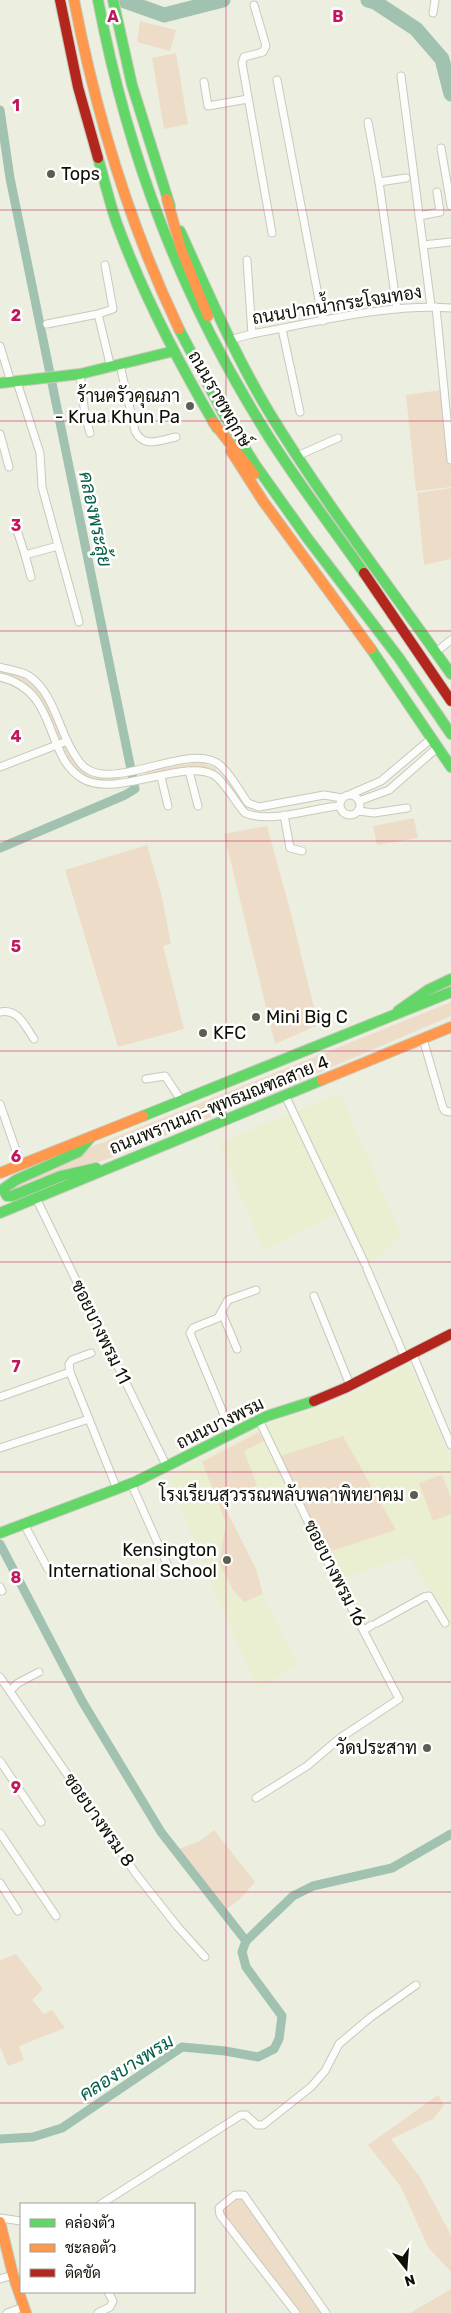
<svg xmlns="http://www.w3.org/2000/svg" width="451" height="2313" font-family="Rubik,Sarabun,sans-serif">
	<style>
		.built { fill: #eaefd2 }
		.green { fill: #edddc8 }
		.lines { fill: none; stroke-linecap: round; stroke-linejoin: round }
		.canal { stroke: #a1c2b0; stroke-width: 9 }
		.river { stroke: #a1c2b0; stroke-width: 15 }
		.street-casing { stroke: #c7c9bc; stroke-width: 9 }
		.fast-casing { stroke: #c7c9bc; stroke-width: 12 }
		.slow-casing { stroke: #c7c9bc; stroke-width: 12 }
		.jam-casing { stroke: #c7c9bc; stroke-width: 12 }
		.street { stroke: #fcfdfa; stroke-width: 7 }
		.fast { stroke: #63d668; stroke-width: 10 }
		.slow { stroke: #ff974d; stroke-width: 10 }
		.jam { stroke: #b3261e; stroke-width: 10 }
		.grid { fill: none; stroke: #c2185b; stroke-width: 1; stroke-opacity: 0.55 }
		.poi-dot { fill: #5c5e52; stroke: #fff; stroke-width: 2 }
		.labels { text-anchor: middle; stroke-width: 5; stroke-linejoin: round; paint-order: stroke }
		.poi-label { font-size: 18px; fill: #0f1006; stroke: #fff; text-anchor: end }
		.street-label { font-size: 18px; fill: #0f1006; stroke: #fff }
		.water-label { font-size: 19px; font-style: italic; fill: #066047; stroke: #fff }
		.grid-label { font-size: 16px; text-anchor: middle; font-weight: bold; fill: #c2185b; stroke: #fff; stroke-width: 5; stroke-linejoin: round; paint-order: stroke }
	</style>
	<rect width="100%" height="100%" fill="#ecefdf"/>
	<g class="built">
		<polygon points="340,1093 401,1236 369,1266 364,1257 359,1259 336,1214 264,1251 219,1143"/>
		<polygon points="409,1365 451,1460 451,1632 410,1556 341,1579 267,1427 269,1423 330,1405"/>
		<polygon points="258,1429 287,1489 267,1499 257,1485 225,1507 256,1569 263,1594 297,1664 258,1689 215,1592 168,1477"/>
	</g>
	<g class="green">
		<polygon points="140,21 176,30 170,51 137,42"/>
		<polygon points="176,53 188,124 164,129 152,58"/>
		<polygon points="441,390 451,461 451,487 416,491 406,395"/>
		<polygon points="451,488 451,559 424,565 417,493"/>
		<path d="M0 669C44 682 46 699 62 738L58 740C44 708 38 684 0 675Z"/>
		<path d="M66 745C85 772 85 778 121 776V780C89 786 75 774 61 747Z"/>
		<polygon points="194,763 203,763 217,769 215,772 146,776 144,771"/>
		<polygon points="414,818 418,838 377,845 373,826"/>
		<polygon points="267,826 292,917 318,1025 275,1044 224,834"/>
		<polygon points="147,845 162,897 171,944 163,946 184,1029 118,1047 65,870"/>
		<polygon points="451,1002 451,1016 290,1085 110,1158 12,1191 11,1189 71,1160 91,1147"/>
		<polygon points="259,1432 264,1441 244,1451 257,1485 225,1507 256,1569 263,1594 244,1602 233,1590 219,1563 226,1523 202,1462"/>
		<polygon points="343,1436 396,1530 328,1552 280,1456"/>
		<polygon points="442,1475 451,1498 451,1514 433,1521 419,1483"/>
		<polygon points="214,1830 255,1882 239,1900 224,1911 176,1850 200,1841"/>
		<polygon points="16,1954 43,1989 32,2000 44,2014 52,2010 65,2028 19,2046 24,2060 8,2066 0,2047 0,1960"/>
		<polygon points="438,2095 444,2105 433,2119 391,2139 420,2177 451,2235 451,2272 428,2247 401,2187 368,2145"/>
		<polygon points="238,2197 243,2201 324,2313 301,2313 221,2213 222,2208"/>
		<polygon points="451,2289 451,2313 410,2313"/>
	</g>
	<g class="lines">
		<g class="canal">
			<polyline points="0,110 10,178 135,789 125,795 0,848"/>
			<polyline points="0,1544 82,1701 161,1832 246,1941"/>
			<polyline points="0,2139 33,2137 62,2128 182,2047 225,2051 258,2057 274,2049 279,2039 282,2016 246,1967 242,1952 246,1941 293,1896 313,1886 392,1868 451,1834"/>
		</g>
		<g class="river">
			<polyline points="122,0 164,15 223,0"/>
			<polyline points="368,0 375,2 416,29 442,59 451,94"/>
		</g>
		<defs>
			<g id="street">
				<polyline points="254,5 266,46 263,52 244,57 242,63 272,233"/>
				<polyline points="433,13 435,0"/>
				<polyline points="401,76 431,306"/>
				<polyline points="277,80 323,321"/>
				<polyline points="204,82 208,106 248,99"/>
				<polyline points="368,122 379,182"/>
				<polyline points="441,148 451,206"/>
				<polyline points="419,216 440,212 437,192"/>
				<polyline points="423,245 451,242"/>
				<polyline points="247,260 252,334"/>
				<polyline points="436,307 451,460"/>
				<polyline points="397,309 379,182 406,178"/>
				<polyline points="98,314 113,309 105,265"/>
				<polyline points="47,324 98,314 111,368"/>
				<polyline points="282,329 300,412"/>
				<path d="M229 340 252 334C313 323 389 303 451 308"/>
				<polyline points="0,346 11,382"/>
				<path d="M120 365 135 431C144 449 160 440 176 437"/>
				<polyline points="80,374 85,415 90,433"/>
				<polyline points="17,382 40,453 42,487 79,622"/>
				<polyline points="0,434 9,467"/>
				<polyline points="297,456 338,438"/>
				<polyline points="16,527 25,555"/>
				<polyline points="31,577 25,555 58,546"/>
				<polyline points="436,652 451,640"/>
				<path d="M0 667C9 670 22 671 29 676 54 693 58 728 73 752 77 758 80 765 87 769 119 790 193 740 221 766 232 776 240 792 248 803L259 807 324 795 342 798"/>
				<path d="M0 677C60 691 43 756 83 779 116 798 185 758 214 775 224 781 236 803 245 813 270 824 312 808 339 806"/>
				<polyline points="0,767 67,741"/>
				<polyline points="189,771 198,806"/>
				<polyline points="161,777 168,806"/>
				<polyline points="351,794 381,781 432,738"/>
				<circle cx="350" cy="805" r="10"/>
				<polyline points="359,801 389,790 438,747"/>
				<polyline points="358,811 374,813 407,808"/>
				<polyline points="284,815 290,848 302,851"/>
				<path d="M0 1012C18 1008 25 1026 34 1039"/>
				<polyline points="423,1039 443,1108 445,1111 451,1112"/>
				<polyline points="146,1079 165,1076 181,1100"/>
				<polyline points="285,1095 365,1264"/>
				<polyline points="0,1104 21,1165"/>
				<polyline points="36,1198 167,1467"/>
				<polyline points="367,1269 405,1358"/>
				<polyline points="314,1296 350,1385"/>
				<polyline points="222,1313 237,1349"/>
				<polyline points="91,1353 72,1360 69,1364 70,1372 117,1489"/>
				<polyline points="413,1355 451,1445"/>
				<polyline points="0,1397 70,1372"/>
				<polyline points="232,1434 190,1333 193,1328 218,1318 228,1300 256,1290"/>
				<polyline points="0,1448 89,1419"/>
				<polyline points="131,1483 167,1564"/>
				<polyline points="24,1524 48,1569"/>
				<polyline points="0,1587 2,1591"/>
				<polyline points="377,1623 424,1597 429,1596 445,1623"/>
				<polyline points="364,1630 372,1625"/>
				<polyline points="0,1677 136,1874 177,1926 205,1957"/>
				<polyline points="10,1691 18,1683 39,1672"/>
				<polyline points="0,1761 41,1822"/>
				<polyline points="256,1798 307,1766 340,1738 399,1699 325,1557 259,1420"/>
				<polyline points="0,1833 56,1916"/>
				<polyline points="0,1883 18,1911"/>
				<polyline points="101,2204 241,2115 246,2115 257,2125 263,2125 311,2087 325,2071 339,2044 371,2017 416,1985"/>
				<polyline points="0,2218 21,2221"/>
				<polyline points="0,2279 13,2275"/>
				<polyline points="7,2313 24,2307"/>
				<polyline points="98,2313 110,2307 113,2301 108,2292"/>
				<polyline points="296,2313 220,2215 219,2208 235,2195 244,2195 326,2313"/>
			</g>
			<g id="fast">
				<path d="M98 0C128 158 181 297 267 434 297 482 332 527 364 573"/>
				<polyline points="113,0 132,85 170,206"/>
				<path d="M98 158C104 179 109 200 116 221 142 293 178 362 217 428"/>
				<path d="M180 231C208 292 234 354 269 412 324 502 390 587 451 674"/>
				<polyline points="179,329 223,413 256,466 308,539 399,658 451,734"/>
				<polyline points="0,383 80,374 174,351"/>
				<polyline points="371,649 451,767"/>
				<polyline points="398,1011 428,990 451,979"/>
				<polyline points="143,1116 451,992"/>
				<polyline points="91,1137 78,1152 16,1180 3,1189 7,1196 12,1196 61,1176 96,1168"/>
				<polyline points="0,1213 322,1080"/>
				<polyline points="0,1533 135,1482 267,1416 314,1401"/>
			</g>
			<g id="slow">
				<path d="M74 0C96 114 129 224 179 329"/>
				<polyline points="167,199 181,249 208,316"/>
				<polyline points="213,422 254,474"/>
				<polyline points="231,451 263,501 371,649"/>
				<polyline points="322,1080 451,1027"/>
				<polyline points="0,1173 143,1116"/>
				<polyline points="0,2222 13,2275 26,2313"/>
			</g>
			<g id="jam">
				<polyline points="60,0 78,87 98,158"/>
				<polyline points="364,573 451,701"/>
				<polyline points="314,1401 345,1388 451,1334"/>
			</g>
		</defs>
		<use href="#street" class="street-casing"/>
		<use href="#fast" class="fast-casing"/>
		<use href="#slow" class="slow-casing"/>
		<use href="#jam" class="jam-casing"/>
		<use href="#street" class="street"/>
		<use href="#fast" class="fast"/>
		<use href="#slow" class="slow"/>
		<use href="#jam" class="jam"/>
	</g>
	<path class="grid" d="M226 0V2313M0 210H451M0 421H451M0 631H451M0 841H451M0 1051H451M0 1262H451M0 1472H451M0 1682H451M0 1892H451M0 2103H451"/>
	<g class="poi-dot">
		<circle cx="51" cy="174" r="5"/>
		<circle cx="190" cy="406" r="5"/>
		<circle cx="256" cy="1017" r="5"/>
		<circle cx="203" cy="1033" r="5"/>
		<circle cx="414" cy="1495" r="5"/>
		<circle cx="227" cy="1560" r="5"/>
		<circle cx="427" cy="1748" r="5"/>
	</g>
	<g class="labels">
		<g class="poi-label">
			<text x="61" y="180" text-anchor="start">Tops</text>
			<text x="180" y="402">ร้านครัวคุณภา<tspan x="180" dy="21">- Krua Khun Pa</tspan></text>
			<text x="266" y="1023" text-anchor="start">Mini Big C</text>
			<text x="213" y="1039" text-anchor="start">KFC</text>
			<text x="404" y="1501">โรงเรียนสุวรรณพลับพลาพิทยาคม</text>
			<text x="217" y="1556">Kensington<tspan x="217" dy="21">International School</tspan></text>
			<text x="417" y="1754">วัดประสาท</text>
		</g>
		<g class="street-label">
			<text transform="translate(337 305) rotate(-9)" y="6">ถนนปากน้ำกระโจมทอง</text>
			<text transform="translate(220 399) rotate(60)" y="6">ถนนราชพฤกษ์</text>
			<text transform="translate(219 1105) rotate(-22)" y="6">ถนนพรานนก-พุทธมณฑลสาย 4</text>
			<text transform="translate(101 1332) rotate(64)" y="6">ซอยบางพรม 11</text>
			<text transform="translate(220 1423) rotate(-26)" y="6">ถนนบางพรม</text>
			<text transform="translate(335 1573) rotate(63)" y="6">ซอยบางพรม 16</text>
			<text transform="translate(99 1820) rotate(55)" y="6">ซอยบางพรม 8</text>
		</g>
		<g class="water-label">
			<text transform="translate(96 519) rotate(78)" y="7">คลองพระลุ้ย</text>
			<text transform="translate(126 2067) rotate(-32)" y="7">คลองบางพรม</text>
		</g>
	</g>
	<g class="grid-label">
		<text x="113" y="22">A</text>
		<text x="338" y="22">B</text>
		<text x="16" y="111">1</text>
		<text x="16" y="321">2</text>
		<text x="16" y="531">3</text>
		<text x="16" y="742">4</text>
		<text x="16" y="952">5</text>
		<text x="16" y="1162">6</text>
		<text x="16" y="1372">7</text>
		<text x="16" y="1583">8</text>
		<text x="16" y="1793">9</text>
	</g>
	<rect x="20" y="2203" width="175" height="90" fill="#ffffff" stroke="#9f9f9b"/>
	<rect x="30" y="2219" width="25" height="8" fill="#63d668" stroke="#9f9f9b"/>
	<text x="65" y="2228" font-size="15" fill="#0f1006">คล่องตัว</text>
	<rect x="30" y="2244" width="25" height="8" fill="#ff974d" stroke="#9f9f9b"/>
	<text x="65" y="2253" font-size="15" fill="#0f1006">ชะลอตัว</text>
	<rect x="30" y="2269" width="25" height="8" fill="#b3261e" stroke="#9f9f9b"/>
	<text x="65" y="2278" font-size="15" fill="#0f1006">ติดขัด</text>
	<g transform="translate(406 2268) rotate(163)" stroke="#ffffff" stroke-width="4" paint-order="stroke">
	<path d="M0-4L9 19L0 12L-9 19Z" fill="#0f1006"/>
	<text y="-8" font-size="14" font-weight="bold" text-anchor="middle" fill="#0f1006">N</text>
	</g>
</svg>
